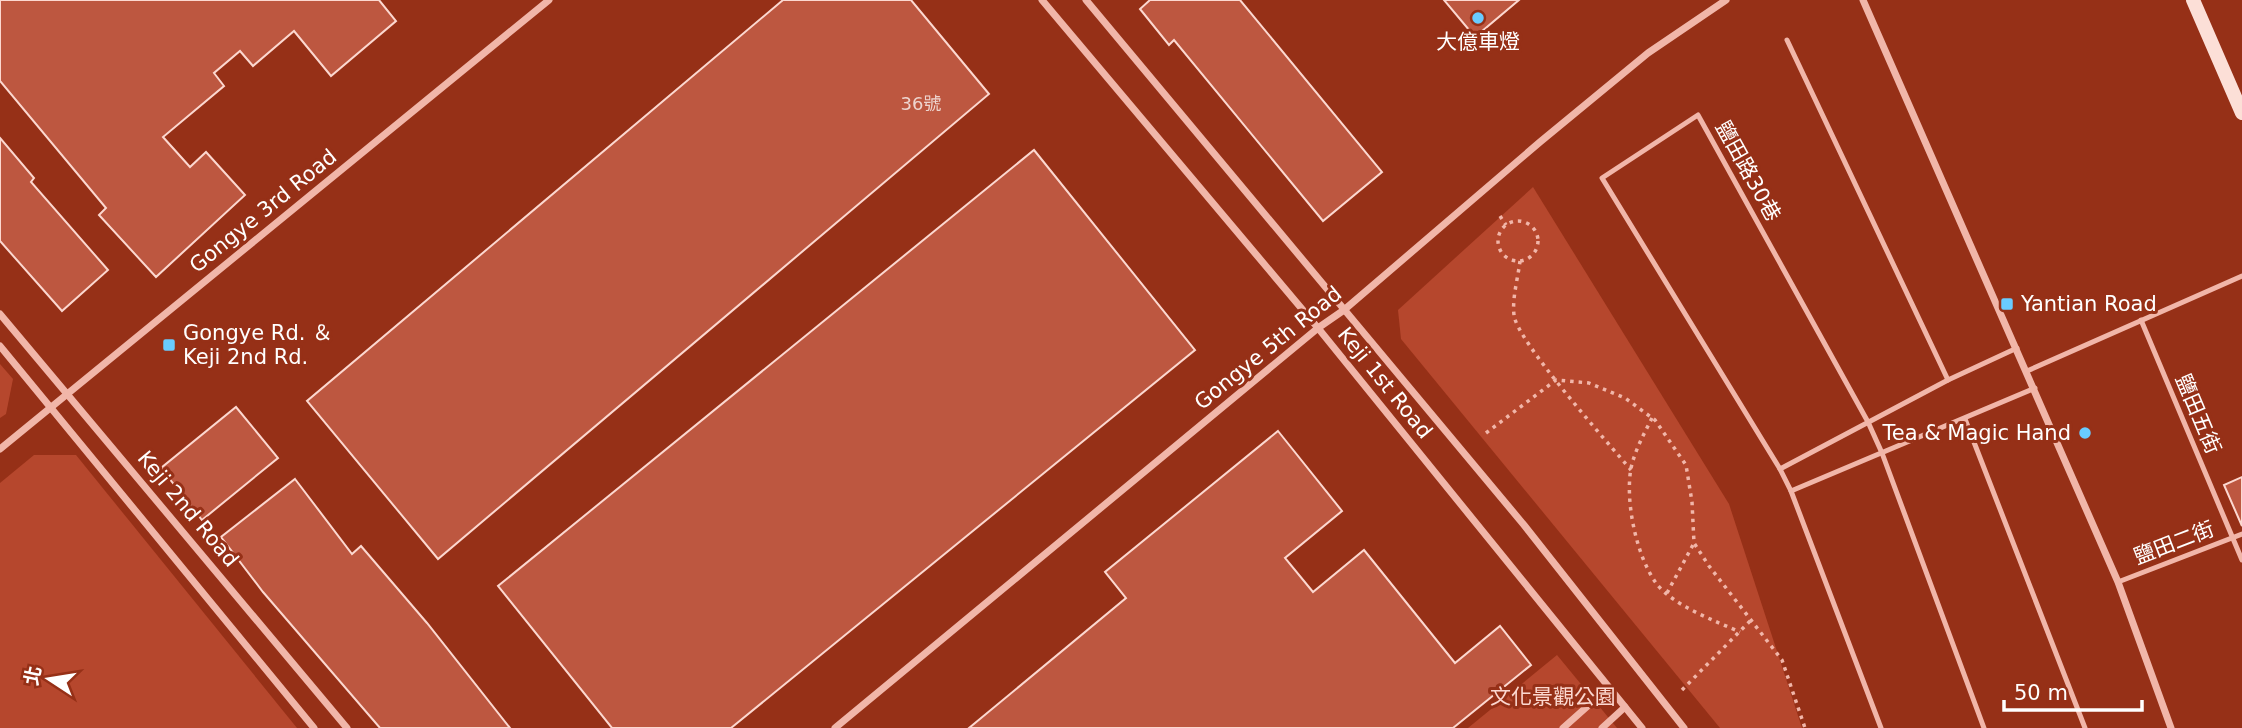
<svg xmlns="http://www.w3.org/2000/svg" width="2242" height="728" font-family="'DejaVu Sans','Noto Sans TC',sans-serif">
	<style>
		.green { fill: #b6472d }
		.building { fill: #bd5740; stroke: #fcd8d0; stroke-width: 2 }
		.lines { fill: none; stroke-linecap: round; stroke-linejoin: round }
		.path { stroke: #f1b6a9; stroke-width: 3.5; stroke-dasharray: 3.5 5; stroke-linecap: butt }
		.lane { stroke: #f1b6a9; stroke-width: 5 }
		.street { stroke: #f1b6a9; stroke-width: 7 }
		.secondary { stroke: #fcdfd7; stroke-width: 14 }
		.poi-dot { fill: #69cbff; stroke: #963017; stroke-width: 2.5 }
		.labels { text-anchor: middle; stroke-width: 6; stroke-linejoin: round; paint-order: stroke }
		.number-label { font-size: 18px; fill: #eed5cf }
		.poi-label { font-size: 21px; fill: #fff; stroke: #963017; text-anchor: start }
		.street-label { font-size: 21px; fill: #fff; stroke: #963017 }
		.park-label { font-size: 21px; fill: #fcd8d0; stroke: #963017 }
	</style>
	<rect width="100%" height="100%" fill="#963017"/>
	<g class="green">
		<polygon points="1533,187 1729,504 1802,728 1720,728 1401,339 1398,310"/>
		<polygon points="0,364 13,379 6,414 0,418"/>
		<polygon points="34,455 76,455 297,728 0,728 0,483"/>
		<polygon points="1557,655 1617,728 1468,728"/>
	</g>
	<g class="building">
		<polygon points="0,0 379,0 396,21 331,76 294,31 253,66 240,51 214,73 224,86 163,137 190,167 206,152 245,195 156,277 99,215 106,208 0,81"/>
		<polygon points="783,0 911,0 989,94 438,559 307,401"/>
		<polygon points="1150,0 1240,0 1382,172 1323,221 1174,40 1169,45 1140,9"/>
		<polygon points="1444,0 1519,0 1475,37"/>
		<polygon points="0,138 34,178 31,182 108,270 62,311 0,241"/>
		<polygon points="1034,150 1195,350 731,728 612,728 498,586"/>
		<polygon points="236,407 278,458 202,520 161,468"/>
		<polygon points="1278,431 1342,511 1285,558 1313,592 1364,550 1455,663 1500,626 1531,665 1453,728 969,728 1126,598 1105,572"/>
		<polygon points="2242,477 2242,526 2224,485"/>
		<polygon points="295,479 352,554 361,546 427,623 510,728 380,728 263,592 221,537"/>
	</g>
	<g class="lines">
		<g class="path">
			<polyline points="1500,216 1506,225"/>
			<circle cx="1518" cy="241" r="20"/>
			<path d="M1520 261C1518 278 1512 298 1514 315 1516 340 1609 444 1631 470"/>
			<path d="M1652 418C1644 434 1635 450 1631 468 1625 501 1636 555 1656 583 1672 605 1715 621 1740 632"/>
			<polyline points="1486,433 1556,380 1589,383 1625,398 1655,420 1686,465 1692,502 1694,543 1709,566 1782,660 1805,728"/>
			<polyline points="1667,593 1694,543"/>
			<polyline points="1682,690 1751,620"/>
		</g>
		<g class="lane">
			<polyline points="1787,40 1948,380"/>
			<polyline points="2141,320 2242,560"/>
			<polyline points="2027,371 2242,276"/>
			<polyline points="1965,419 2085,728"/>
			<polyline points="1780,469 1948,380 2017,348"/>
			<polyline points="1791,491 2035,388"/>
			<polyline points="2118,582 2242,534"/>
			<polyline points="1881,728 1791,491 1780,469 1602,178 1698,115 1868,422 1882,453 1984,728"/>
		</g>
		<g class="street">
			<polyline points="1042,0 1318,328 1642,728"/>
			<polyline points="1086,0 1524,525 1684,728"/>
			<polyline points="1863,0 2118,582 2171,728"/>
			<polyline points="0,314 347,728"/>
			<polyline points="0,346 314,728"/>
			<polyline points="0,449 549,0"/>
			<polyline points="835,728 1318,328 1344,310 1540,142 1648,53 1726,0"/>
			<polyline points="1563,728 1608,688"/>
			<polyline points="1602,728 1625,707"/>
		</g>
		<polyline class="secondary" points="2193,0 2242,113"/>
	</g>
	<g class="poi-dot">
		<circle cx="1478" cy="18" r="7"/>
		<rect x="2000" y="297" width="14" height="14" rx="3.5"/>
		<rect x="162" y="338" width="14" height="14" rx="3.5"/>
		<circle cx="2085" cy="433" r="7"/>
	</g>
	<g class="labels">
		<g class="number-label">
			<text x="921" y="110">36號</text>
		</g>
		<g class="poi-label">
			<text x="1478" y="49" text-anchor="middle">大億車燈</text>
			<text x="2021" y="311">Yantian Road</text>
			<text x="183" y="340">Gongye Rd. ＆<tspan x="183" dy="24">Keji 2nd Rd.</tspan></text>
			<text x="2071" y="440" text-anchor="end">Tea &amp; Magic Hand</text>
		</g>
		<g class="street-label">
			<text transform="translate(1748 171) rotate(61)" y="7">鹽田路30巷</text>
			<text transform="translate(263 211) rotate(-39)" y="7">Gongye 3rd Road</text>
			<text transform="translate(1268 348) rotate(-39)" y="7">Gongye 5th Road</text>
			<text transform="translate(1385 383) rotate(51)" y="7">Keji 1st Road</text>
			<text transform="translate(2198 414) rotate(67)" y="7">鹽田五街</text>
			<text transform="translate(188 509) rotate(50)" y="7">Keji 2nd Road</text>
			<text transform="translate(2174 543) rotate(-21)" y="7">鹽田二街</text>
		</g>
		<g class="park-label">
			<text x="1553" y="704">文化景觀公園</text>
		</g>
	</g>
	<g transform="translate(49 679) rotate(282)" stroke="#963017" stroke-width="5" paint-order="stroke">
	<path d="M0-5L12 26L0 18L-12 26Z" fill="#ffffff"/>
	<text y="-10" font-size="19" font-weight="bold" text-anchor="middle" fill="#ffffff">北</text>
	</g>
	<path d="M2004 700v10h138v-10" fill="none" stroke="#ffffff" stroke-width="3.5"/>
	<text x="2014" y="700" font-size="21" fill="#ffffff" stroke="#963017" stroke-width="5" paint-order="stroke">50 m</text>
</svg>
